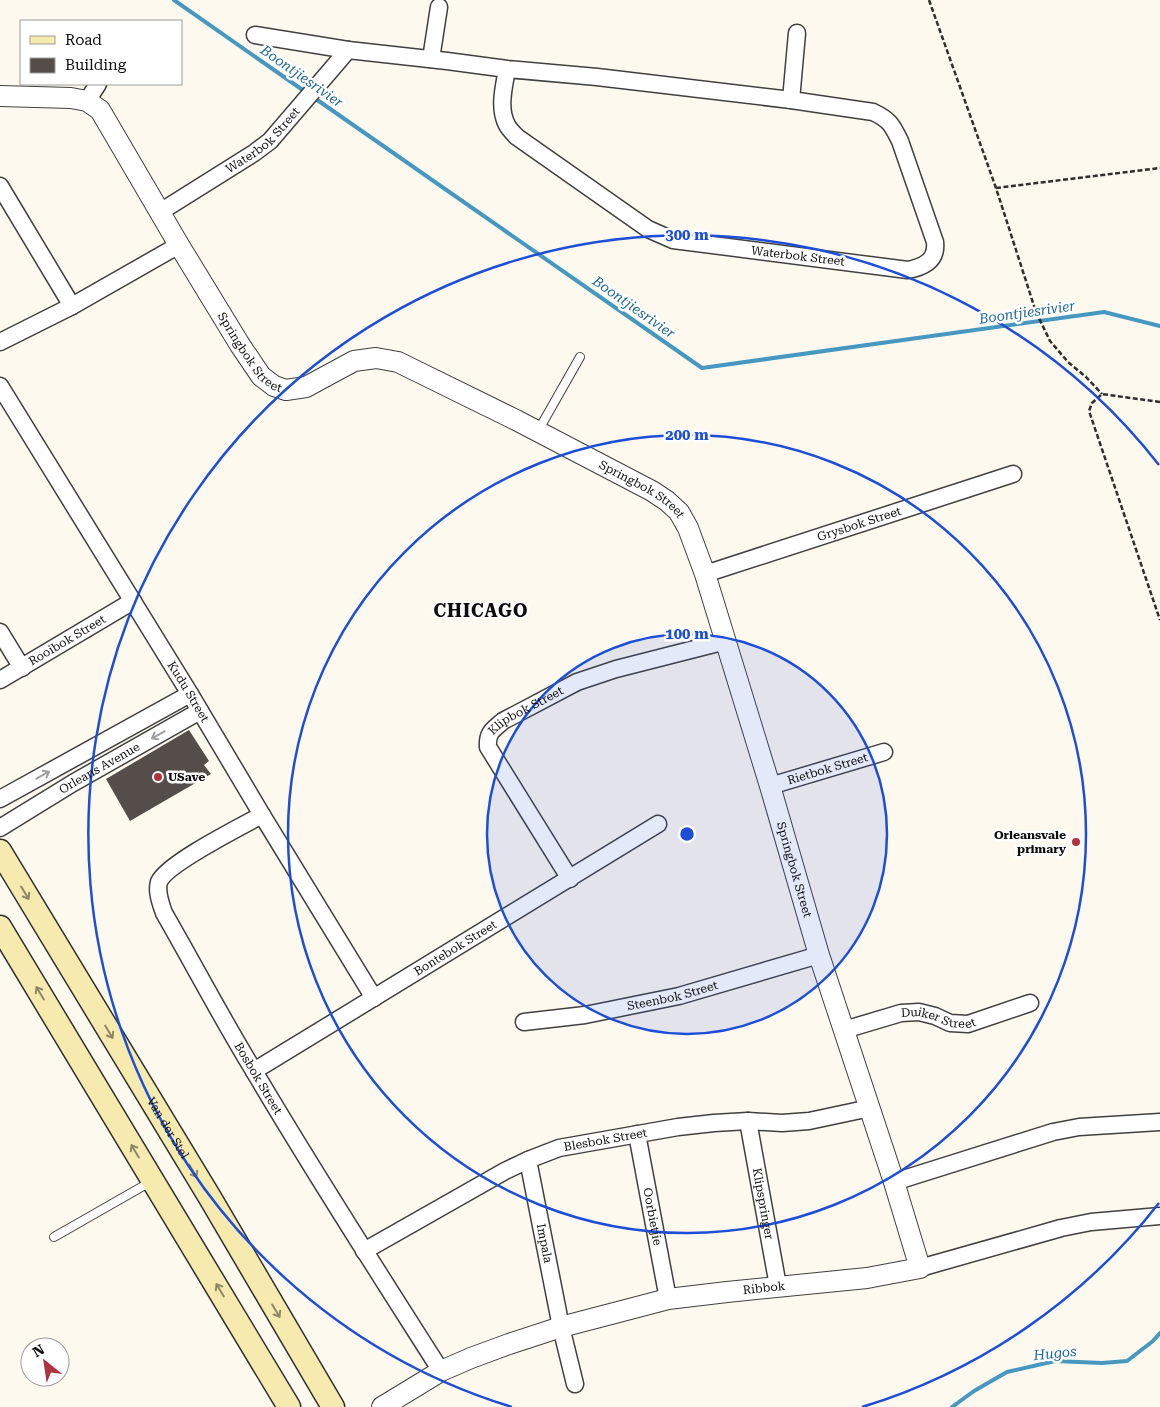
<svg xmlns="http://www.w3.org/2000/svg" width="1160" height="1407" font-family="'Roboto Serif',serif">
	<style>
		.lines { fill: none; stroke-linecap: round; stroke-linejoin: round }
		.stream { stroke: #4698c0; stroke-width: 4 }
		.building { fill: #544d4a }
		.service-casing { stroke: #404040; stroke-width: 10 }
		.minor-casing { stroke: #404040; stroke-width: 19 }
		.tertiary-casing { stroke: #404040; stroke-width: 22 }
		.secondary-casing { stroke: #2f2f2f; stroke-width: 25 }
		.path { stroke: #2f2f2f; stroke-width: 2.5; stroke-dasharray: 5 2.5; stroke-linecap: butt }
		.service { stroke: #fff; stroke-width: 8 }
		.minor { stroke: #fff; stroke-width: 16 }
		.tertiary { stroke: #fff; stroke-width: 20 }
		.secondary { stroke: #f7eaaf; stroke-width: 22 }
		.oneway { stroke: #9e9e9e }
		.oneway2 { stroke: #8e8766 }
		.ring { fill: none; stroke: #1d4ed8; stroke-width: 2.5 }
		.poi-dot { fill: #af3241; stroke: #fff; stroke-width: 2 }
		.labels { text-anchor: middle; stroke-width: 5; stroke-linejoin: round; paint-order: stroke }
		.street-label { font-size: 12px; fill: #0d0d0d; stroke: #fff }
		.poi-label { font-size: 12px; font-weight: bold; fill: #0d0d0d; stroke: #fff; text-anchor: start }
		.water-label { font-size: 14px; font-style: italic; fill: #226992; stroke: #fff }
		.district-label { font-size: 18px; font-weight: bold; letter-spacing: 1px; fill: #0d0d0d; stroke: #fff }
		.centre { fill: #1d4ed8; stroke: #fff; stroke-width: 2.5 }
		.ring-label { font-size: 15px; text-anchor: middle; font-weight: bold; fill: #1d4ed8; stroke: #fff; stroke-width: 5; stroke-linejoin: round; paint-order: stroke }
	</style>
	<rect width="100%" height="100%" fill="#fdf9ee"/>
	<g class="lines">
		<g class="stream">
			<polyline points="174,0 307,93"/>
			<polyline points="313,97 702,368 1104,312 1160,326"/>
			<polyline points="952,1407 974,1391 1007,1372 1055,1361 1102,1363 1127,1361 1153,1341 1160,1333"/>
		</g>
	</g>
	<polygon class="building" points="189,730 209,761 204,765 211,774 130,821 106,779"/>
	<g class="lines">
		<defs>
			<g id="service">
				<polyline points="538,431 580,357"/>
				<polyline points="54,1237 152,1181"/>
			</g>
			<g id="minor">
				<polyline points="255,35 348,50"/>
				<polyline points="431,59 439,7"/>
				<polyline points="791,100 797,33"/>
				<polyline points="87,101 98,84"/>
				<polyline points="0,186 72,306"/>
				<path id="s1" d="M160 212 254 153 270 141 348 50 447 61 507 69 597 77 791 100 873 112C890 120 892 125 900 141L935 242C937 260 924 267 908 270L673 240 648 229 517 137C513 133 509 129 507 125 498 108 504 87 507 69"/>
				<polyline points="0,342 72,306 179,245"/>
				<path id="s2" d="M0 386 190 694 262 815 374 998"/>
				<path id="s3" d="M705 574 1013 474"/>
				<polyline points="0,632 22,668"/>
				<path id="s4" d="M0 680 133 601"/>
				<path id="s5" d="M770 786 884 752"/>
				<polyline points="0,799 190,694"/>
				<path id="s6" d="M262 815C242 826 166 864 159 882 156 892 161 904 164 913 194 965 222 1019 254 1071 314 1173 378 1272 441 1371"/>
				<path id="s7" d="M0 828 73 783 200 711"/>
				<path id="s8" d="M570 879 488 747C487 732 493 730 503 721L577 682 616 669 726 641"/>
				<path id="s9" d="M524 1022 585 1015 679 996 819 955"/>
				<path id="s10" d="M844 1030 901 1013 919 1012 935 1016 950 1023 968 1024 1030 1003"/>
				<path id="s11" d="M254 1071 658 824"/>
				<path id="s12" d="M748 1121 778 1286"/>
				<path id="s13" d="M637 1134 668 1299"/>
				<path id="s14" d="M528 1160 561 1327 575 1384"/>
				<polyline points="894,1182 1053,1132 1079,1127 1160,1122"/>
				<path id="s15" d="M364 1251 505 1171 528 1160 559 1148 678 1127 714 1123 748 1121 782 1123 809 1121 870 1108"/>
				<polyline points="920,1268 1061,1228 1091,1222 1160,1216"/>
			</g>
			<g id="tertiary">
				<path id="s16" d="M0 96 71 98 87 101 100 110 179 245 240 345 261 376 274 386 286 390 306 387 354 361 376 358 398 362 516 420 652 491 667 501 679 512 688 528 705 574 770 786 819 955 894 1182 920 1268 867 1278 727 1292 668 1299 561 1327 509 1344 471 1358 441 1371 382 1407"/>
			</g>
			<g id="secondary">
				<path id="s17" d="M0 851 209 1196 333 1407"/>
				<polyline points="0,927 289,1407"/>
			</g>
		</defs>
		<use href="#service" class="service-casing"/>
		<use href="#minor" class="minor-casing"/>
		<use href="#tertiary" class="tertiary-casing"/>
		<use href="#secondary" class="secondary-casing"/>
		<g class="path">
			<polyline points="929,0 996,188 1036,312 1050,341 1068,362 1086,377 1102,394"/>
			<polyline points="996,188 1160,168"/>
			<polyline points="1160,402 1102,394 1092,403 1089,411 1160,620"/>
		</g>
		<use href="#service" class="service"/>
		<use href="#minor" class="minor"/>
		<use href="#tertiary" class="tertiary"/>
		<use href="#secondary" class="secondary"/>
	</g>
	<defs><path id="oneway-shaft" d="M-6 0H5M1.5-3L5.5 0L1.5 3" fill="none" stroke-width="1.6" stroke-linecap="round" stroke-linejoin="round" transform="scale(1.25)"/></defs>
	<g class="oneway">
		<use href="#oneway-shaft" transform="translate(158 735) rotate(151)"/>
		<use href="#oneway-shaft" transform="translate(43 775) rotate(-29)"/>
	</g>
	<g class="oneway2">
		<use href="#oneway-shaft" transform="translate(25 893) rotate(59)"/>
		<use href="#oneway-shaft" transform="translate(40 993) rotate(-121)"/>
		<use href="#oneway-shaft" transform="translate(109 1032) rotate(59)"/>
		<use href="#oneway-shaft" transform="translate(135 1151) rotate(-121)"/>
		<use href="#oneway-shaft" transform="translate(193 1171) rotate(59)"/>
		<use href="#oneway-shaft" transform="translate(220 1290) rotate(-121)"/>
		<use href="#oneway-shaft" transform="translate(276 1311) rotate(59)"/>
	</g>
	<circle cx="687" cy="834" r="200" fill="#1d4ed8" fill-opacity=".12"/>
	<g class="ring">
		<circle cx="687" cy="834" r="200"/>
		<circle cx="687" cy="834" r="399"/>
		<path d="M1159 1203A599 599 0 0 1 862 1407M512 1407A599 599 0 1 1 1159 465"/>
	</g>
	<g class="poi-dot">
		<circle cx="158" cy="777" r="5"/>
		<circle cx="1076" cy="842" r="5"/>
	</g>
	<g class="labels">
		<g class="street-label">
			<text dy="4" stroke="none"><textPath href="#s1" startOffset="126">Waterbok Street</textPath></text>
			<text transform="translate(798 256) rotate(7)" y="4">Waterbok Street</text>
			<text dy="4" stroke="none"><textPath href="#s16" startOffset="389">Springbok Street</textPath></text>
			<text dy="4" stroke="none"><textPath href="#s16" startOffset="838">Springbok Street</textPath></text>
			<text dy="4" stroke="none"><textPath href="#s3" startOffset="162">Grysbok Street</textPath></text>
			<text dy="4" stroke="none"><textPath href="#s4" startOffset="78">Rooibok Street</textPath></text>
			<text dy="4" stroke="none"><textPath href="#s2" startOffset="359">Kudu Street</textPath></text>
			<text dy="4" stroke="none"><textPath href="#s8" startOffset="212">Klipbok Street</textPath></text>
			<text dy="4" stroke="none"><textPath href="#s7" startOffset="116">Orleans Avenue</textPath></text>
			<text dy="4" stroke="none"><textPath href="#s5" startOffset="60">Rietbok Street</textPath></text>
			<text dy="4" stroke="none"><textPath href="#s16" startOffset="1258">Springbok Street</textPath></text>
			<text dy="4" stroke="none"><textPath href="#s11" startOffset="236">Bontebok Street</textPath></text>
			<text dy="4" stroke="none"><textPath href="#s9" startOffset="151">Steenbok Street</textPath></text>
			<text dy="4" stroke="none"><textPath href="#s10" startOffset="98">Duiker Street</textPath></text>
			<text dy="4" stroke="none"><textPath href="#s6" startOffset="346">Bosbok Street</textPath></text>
			<text dy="4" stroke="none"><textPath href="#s17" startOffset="324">Van der Stel</textPath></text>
			<text dy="4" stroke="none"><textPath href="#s15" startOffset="268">Blesbok Street</textPath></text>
			<text dy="4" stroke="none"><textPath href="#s12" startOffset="84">Klipspringer</textPath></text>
			<text dy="4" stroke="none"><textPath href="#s13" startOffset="84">Oorbietjie</textPath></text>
			<text dy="4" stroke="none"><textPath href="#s14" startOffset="85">Impala</textPath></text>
			<text transform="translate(764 1288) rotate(-6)" y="4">Ribbok</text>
		</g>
		<g class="poi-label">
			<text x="168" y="781">USave</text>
			<text x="1066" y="839" text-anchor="end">Orleansvale<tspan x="1066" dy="14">primary</tspan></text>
		</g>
		<g class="water-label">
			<text transform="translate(302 76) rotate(35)" y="5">Boontjiesrivier</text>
			<text transform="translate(634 307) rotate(35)" y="5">Boontjiesrivier</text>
			<text transform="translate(1027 312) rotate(-8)" y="5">Boontjiesrivier</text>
			<text transform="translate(1055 1353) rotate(-6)" y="5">Hugos</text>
		</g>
		<g class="district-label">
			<text x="481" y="617">CHICAGO</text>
		</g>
	</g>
	<circle cx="687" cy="834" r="8" class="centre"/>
	<g class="ring-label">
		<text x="687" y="240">300 m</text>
		<text x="687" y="440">200 m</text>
		<text x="687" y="639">100 m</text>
	</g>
	<rect x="20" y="20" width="162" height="65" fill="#ffffff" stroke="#9e9e9e"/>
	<rect x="30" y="36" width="25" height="8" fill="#f7eaaf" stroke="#9e9e9e"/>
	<text x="65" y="45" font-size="15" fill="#0d0d0d">Road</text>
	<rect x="30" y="58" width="25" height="15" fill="#544d4a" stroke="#9e9e9e"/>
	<text x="65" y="70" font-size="15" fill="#0d0d0d">Building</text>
	<g transform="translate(45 1362) rotate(330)"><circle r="24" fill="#ffffff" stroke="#9e9e9e"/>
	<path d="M0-4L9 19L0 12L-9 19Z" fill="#af3241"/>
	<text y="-8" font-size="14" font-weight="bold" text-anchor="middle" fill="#0d0d0d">N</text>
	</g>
</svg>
